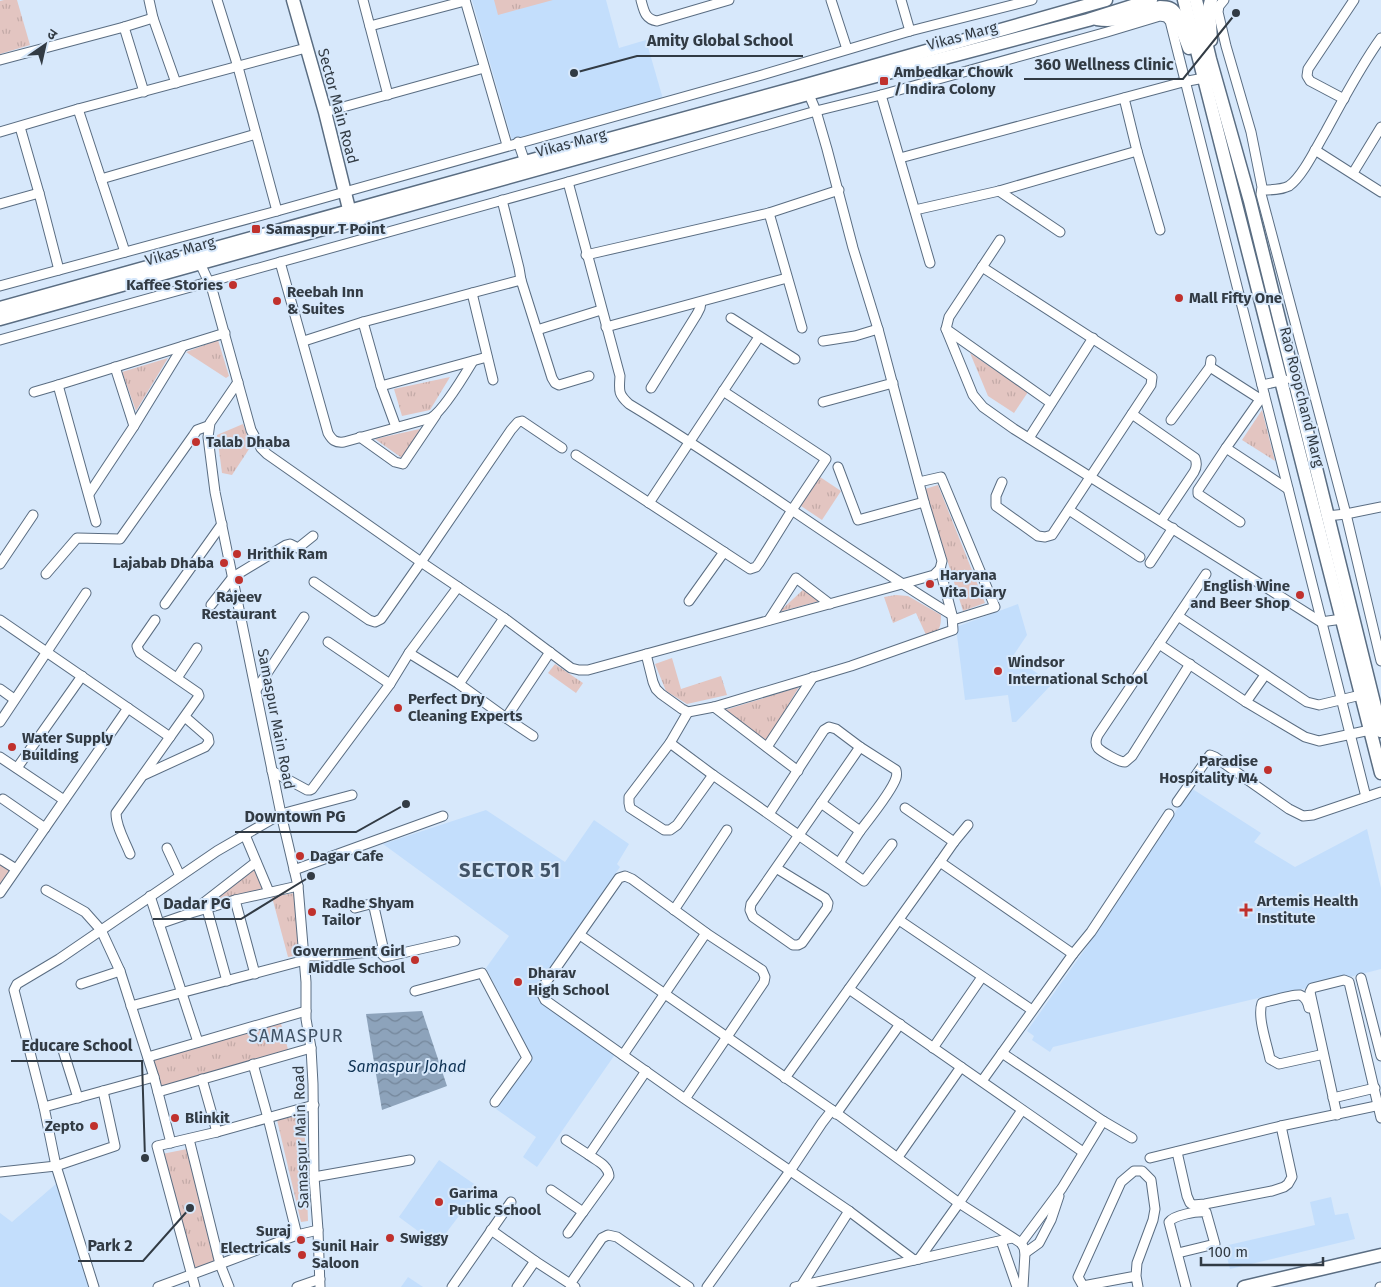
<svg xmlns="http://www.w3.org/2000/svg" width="1381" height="1287" font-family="'Fira Sans','Noto Sans Devanagari',sans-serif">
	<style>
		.built { fill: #c3defc }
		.park { fill: url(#park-tufts) }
		.water { fill: url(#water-waves) }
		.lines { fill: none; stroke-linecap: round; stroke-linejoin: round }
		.street-casing { stroke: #5a6d82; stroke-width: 11 }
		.secondary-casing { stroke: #5a6d82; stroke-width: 15 }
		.street { stroke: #fff; stroke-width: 9 }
		.secondary { stroke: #fff; stroke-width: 12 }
		.poi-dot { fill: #c0312d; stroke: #d7e8fb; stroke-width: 2 }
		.labels { text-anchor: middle; stroke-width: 4; stroke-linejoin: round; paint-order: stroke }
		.street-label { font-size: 15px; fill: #323b44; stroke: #d7e8fb }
		.poi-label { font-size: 15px; font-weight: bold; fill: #323b44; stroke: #d7e8fb; text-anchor: start }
		.water-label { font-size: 16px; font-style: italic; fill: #0e3254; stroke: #d7e8fb }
		.quarter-label { font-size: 18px; letter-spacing: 1px; fill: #415366; stroke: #d7e8fb }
		.district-label { font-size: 20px; font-weight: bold; letter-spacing: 1px; fill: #415366; stroke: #d7e8fb }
		.leader { fill: none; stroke: #323b44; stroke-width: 2 }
		.callout-dot { fill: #323b44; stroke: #d7e8fb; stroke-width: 2 }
		.callout-label { font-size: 16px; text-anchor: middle; font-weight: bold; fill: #323b44; stroke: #d7e8fb; stroke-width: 4; stroke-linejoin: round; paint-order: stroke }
	</style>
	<defs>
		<pattern id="park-tufts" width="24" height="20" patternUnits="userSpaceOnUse" patternTransform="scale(1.25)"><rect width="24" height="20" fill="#e3c5c1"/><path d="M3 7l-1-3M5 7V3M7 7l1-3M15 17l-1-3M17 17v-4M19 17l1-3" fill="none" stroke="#c3aaa7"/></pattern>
		<pattern id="water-waves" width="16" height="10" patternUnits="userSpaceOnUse" patternTransform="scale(1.25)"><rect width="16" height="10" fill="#8da3bb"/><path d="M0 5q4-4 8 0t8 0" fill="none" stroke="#74869a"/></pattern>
	</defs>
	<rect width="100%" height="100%" fill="#d7e8fb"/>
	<g class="built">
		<polygon points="472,0 606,0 619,48 646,40 663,99 512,140"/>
		<polygon points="1018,604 1027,635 1013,656 1051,683 1051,685 1016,722 1012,722 1008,695 965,700 956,627"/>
		<polygon points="1191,788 1261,833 1254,842 1295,867 1367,829 1381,888 1381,969 1307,988 1254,999 1053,1047 1050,1052 1032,1040 1034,1036 1027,1031 1088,945"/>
		<polygon points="486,810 565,862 594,820 629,844 617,864 620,867 534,994 616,1053 537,1167 523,1157 536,1137 496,1109 532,1057 486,968 509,936 383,844"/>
		<polygon points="439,1160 480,1188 437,1245 399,1217"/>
		<polygon points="57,1183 92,1287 0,1287 0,1213 12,1222"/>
		<polygon points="1331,1197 1335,1215 1348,1213 1355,1239 1230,1269 1224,1246 1315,1225 1310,1202"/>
		<polygon points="408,1277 423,1287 401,1287"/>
	</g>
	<g class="park">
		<polygon points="4,0 17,0 30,45 0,54 0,1"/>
		<polygon points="494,0 553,0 498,15"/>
		<polygon points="218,340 229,376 226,378 186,352"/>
		<polygon points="970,353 1028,392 1014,413 988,396"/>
		<polygon points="168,358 136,411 122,372"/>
		<polygon points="450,377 430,410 402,416 394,389"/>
		<polygon points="1262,410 1275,461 1242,440"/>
		<polygon points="243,424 251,446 232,475 222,473 217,435"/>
		<polygon points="424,428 402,458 375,439"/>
		<polygon points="817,475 841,491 822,520 798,504"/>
		<polygon points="938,485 985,603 963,611 925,489"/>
		<polygon points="805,588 823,600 779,612"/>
		<path d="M896 595 908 596 941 615C941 630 939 630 927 637L916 613 893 623 884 597Z"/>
		<polygon points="672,658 681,689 721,676 727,695 687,704 666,691 655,664"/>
		<polygon points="555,664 583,683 576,693 548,673"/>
		<polygon points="799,687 766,742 725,710"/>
		<polygon points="0,864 10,870 0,886"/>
		<polygon points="255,865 267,891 208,902"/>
		<polygon points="294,893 300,955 288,957 272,897"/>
		<polygon points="280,1020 289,1053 159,1090 150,1058"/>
		<polygon points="304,1114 308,1221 301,1222 277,1120"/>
		<polygon points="187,1149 217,1262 193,1270 162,1154"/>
	</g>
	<polygon class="water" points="422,1011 447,1086 382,1110 366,1014"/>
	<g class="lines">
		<defs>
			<g id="street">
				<polyline points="149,0 153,18 176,83"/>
				<polyline points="217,0 238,67 277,211"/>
				<polyline points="363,0 388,95"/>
				<polyline points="465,0 507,145"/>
				<path d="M641 0C644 11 645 19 657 21L729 0"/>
				<polyline points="831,0 847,49"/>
				<polyline points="901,0 910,31"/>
				<polyline points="1224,0 1219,6 1218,12 1226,46 1251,132 1262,187 1261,194 1346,514 1381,661"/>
				<polyline points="370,26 465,1"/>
				<polyline points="124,27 144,92"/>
				<polyline points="0,60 124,27 153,18"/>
				<polyline points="881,95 930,263"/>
				<polyline points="1124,98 1137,151 1160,230"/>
				<polyline points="1344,99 1310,81 1307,76 1308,69 1354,0"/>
				<polyline points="78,109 125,252"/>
				<polyline points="325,112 484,68"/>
				<polyline points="20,127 39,193 59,270"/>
				<polyline points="0,132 78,109 306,48"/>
				<polyline points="518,142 525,162"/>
				<polyline points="1315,150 1381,192"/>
				<polyline points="900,158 1183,82 1204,78"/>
				<polyline points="1353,173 1381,127"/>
				<polyline points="101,179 256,134"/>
				<path d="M568 182 620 376C619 391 618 394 629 404 739 470 842 548 952 615"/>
				<path d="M1262 190C1271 190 1281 190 1289 186 1303 176 1317 146 1326 131 1343 100 1360 67 1381 38"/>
				<polyline points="999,191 1060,232"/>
				<polyline points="502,200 519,268 521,280 552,378 555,383 559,385 589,376"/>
				<polyline points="0,204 39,193"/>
				<polyline points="915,210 999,191 1137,151"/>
				<polyline points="769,213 802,328"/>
				<polyline points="1000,240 949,317 946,329 973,395 983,407 1014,429 1321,622 1342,619"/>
				<polyline points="586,255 769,213 839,190"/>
				<polyline points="198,259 212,289 251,430 261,448 267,454 421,562 504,618 571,668 579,670 588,670 902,584 934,575 940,569"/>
				<path d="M280 262 328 433C332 440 335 443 344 442L431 418C444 410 464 376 473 361"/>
				<polyline points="982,267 1152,377 1151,385 1052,535 1045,537 1038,536 996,506 996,496 1002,482"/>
				<polyline points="0,286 277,211 762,75 910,31 1032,0"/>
				<polyline points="472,293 493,380"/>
				<polyline points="731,318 795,359"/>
				<polyline points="363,322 381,386 396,427"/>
				<polyline points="606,327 787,278"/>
				<polyline points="946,329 1051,403"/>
				<polyline points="537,330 601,310"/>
				<polyline points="0,340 568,182 816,111 881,95 1107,32 1160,16 1166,17 1170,21 1366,797"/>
				<polyline points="304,341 363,322 521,280"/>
				<polyline points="823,341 855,336 878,329"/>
				<polyline points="115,367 134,426"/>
				<polyline points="1210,367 1260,399"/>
				<polyline points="238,382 210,423 208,437 215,492 281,814 298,886 306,982 306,1019 311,1048 313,1084 314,1177 318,1230 320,1287"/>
				<polyline points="1262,385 1285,380"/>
				<polyline points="381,386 487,357"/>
				<polyline points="651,388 697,314 700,308 701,302"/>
				<polyline points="34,392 58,385"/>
				<polyline points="1264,394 1226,448 1288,489"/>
				<polyline points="823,402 893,383"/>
				<path d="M1132 414 1195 458C1197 463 1197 467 1194 472L1161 521"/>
				<polyline points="1171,420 1210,367 1211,360"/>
				<polyline points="360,437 395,462 403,464 436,415"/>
				<polyline points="1029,438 1093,338"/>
				<polyline points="1226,448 1198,490 1198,494 1240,522"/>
				<polyline points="576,455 750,569 756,567 759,563 792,510 826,459 723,391"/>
				<polyline points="838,467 858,520 924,502"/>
				<polyline points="919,482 941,477 995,607 953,620"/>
				<polyline points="89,494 134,426 183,346"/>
				<polyline points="649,503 759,337"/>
				<polyline points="1069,510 1140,557"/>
				<polyline points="1327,516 1346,514 1381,507"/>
				<polyline points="96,522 58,385 225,333"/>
				<polyline points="1150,563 1173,528"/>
				<polyline points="0,564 33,515"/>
				<polyline points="46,574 77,538 120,539 193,436 197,430 208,426"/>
				<polyline points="314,582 369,620 375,622 381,619 421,562 511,430 518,422 522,421 562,448"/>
				<polyline points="689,601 724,552"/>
				<polyline points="165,604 222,524"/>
				<polyline points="211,605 233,577 286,545 290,544 298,548 313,536"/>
				<polyline points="1178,616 1307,702 1319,705 1365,694"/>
				<polyline points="0,620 170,737"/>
				<polyline points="769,620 796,578 830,604"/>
				<polyline points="328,642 390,684"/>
				<polyline points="1159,644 1246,702 1305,737 1319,741 1370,730"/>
				<polyline points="409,653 459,684 506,718 533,736"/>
				<polyline points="646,654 653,682 656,689 661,694 682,709 688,712 714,707 798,771"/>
				<path d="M1190 664 1132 756 1125 762C1119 762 1102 752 1098 748 1095 744 1096 739 1098 735L1206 574"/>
				<polyline points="177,678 197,648"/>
				<polyline points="459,684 504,618"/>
				<polyline points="0,689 14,699"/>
				<polyline points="256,690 304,617"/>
				<polyline points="1246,702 1265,675"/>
				<polyline points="714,707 851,666 953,630 952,615 940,569 942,561 924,502 878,329 853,248 827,149 816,111 807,90"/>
				<polyline points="688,712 670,743 629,797 629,803 630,808 664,830 670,830 677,825 713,775"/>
				<polyline points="506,718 550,652"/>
				<polyline points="0,722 86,593"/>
				<polyline points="670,743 713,775 864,881 892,844"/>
				<polyline points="767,747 813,677"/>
				<polyline points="0,757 64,800"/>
				<polyline points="17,768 82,676"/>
				<polyline points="272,771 307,790 310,790 312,789 390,684 409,653 458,587"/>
				<polyline points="144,775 205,747 209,742 208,737 185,717"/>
				<polyline points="3,799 45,828"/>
				<polyline points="1177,802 1210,755 1215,757 1289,809 1303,816 1313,815 1381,792"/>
				<polyline points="821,803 860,831 839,863"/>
				<polyline points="905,808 954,842"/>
				<path d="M769 814 824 730 829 727 836 729 860 747 896 770C897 774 897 774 896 778 892 791 870 818 860 831"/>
				<polyline points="245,835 269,892"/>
				<polyline points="167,848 180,876"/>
				<path d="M130 854C125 841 116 827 116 813L199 696 198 693 140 653 138 649 137 646 155 620"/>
				<polyline points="0,859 16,869"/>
				<polyline points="940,862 1073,954"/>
				<polyline points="776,868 825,898 828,903 827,908 802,943 798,945 793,945 753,917 750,910 751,904 860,747"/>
				<polyline points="294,870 443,816"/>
				<polyline points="46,890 85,912 101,930 120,971 154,1077 171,1143"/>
				<polyline points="0,893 128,708"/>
				<polyline points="150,896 198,1042"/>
				<polyline points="235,900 255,974"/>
				<polyline points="207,909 227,981"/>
				<polyline points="674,910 727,830"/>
				<polyline points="193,911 256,862"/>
				<polyline points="899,920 1032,1010"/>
				<polyline points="159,924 191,913 235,900 298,886"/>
				<polyline points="580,935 832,1110 959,1203 1021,1243 1024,1248 1025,1253 1023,1287"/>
				<polyline points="379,951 385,957 455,941"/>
				<polyline points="304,956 330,956 379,951 383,947 374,907 370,904 355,908"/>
				<polyline points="1361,978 1381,1056"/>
				<polyline points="81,984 120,971"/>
				<polyline points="849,989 1083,1152"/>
				<polyline points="415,991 482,973 527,1058 495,1102"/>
				<polyline points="131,1006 305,960"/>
				<path d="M1309 1008C1308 1003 1306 997 1300 995 1293 994 1270 1001 1262 1003 1257 1017 1267 1044 1270 1059L1279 1064 1320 1055"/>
				<polyline points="62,1047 78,1098"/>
				<polyline points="933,1048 982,977"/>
				<polyline points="1002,1053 1103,1121 1132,1138"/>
				<polyline points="623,1055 706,933"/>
				<polyline points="148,1057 306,1011"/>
				<polyline points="253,1064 268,1118 297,1235"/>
				<polyline points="785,1078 940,862 954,842 968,825"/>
				<polyline points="202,1079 217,1132"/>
				<polyline points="982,1081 1073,954 1091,932 1169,814"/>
				<polyline points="158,1092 311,1048"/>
				<polyline points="1333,1098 1375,1088"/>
				<polyline points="685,1099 764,982 765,977 762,970 706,933 632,879 625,876 619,878 542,988 542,994 545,1000 685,1099 849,1211 914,1260"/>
				<polyline points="44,1107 154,1077"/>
				<polyline points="836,1114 900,1024"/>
				<polyline points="1337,1115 1310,992 1312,988 1344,980 1349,982 1381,1118"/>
				<polyline points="189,1139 220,1264 229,1287"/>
				<polyline points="566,1140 589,1155"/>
				<polyline points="1177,1152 1187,1196 1190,1203 1193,1205 1205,1204 1272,1191 1284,1187 1288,1184 1292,1177 1281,1126"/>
				<polyline points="898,1157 961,1067"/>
				<polyline points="1150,1158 1281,1126 1381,1105"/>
				<polyline points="0,1172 56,1166 115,1146 103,1091"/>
				<polyline points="314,1177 410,1160"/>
				<path d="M551 1190 583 1212 609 1176C608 1165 597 1161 589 1155L646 1071"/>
				<polyline points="491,1230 535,1261 575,1287"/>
				<polyline points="568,1233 583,1212"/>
				<polyline points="1001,1241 1017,1287"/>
				<polyline points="1021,1243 1062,1188 1103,1121"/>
				<polyline points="1025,1253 1039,1243 1051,1220 1059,1196"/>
				<path d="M1178 1253 1215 1244 1206 1212C1197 1211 1174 1215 1169 1222L1186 1287"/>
				<polyline points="919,1259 959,1203 1022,1110"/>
				<polyline points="1136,1276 1083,1286 1078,1277 1121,1182 1134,1171 1142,1171 1151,1180 1155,1209 1153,1220 1137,1263 1136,1276 1138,1287"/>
				<polyline points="570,1284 602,1238 608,1235 617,1237 689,1287"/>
				<polyline points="801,1286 849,1211"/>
				<polyline points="94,1287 56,1166 44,1107 14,990 17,984 59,959 217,851 281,814 352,795"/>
				<polyline points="158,1287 220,1264 297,1235 318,1230"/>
				<polyline points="195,1287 157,1146 217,1132 314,1105"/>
				<polyline points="297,1287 320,1279"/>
				<polyline points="452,1287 511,1202"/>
				<polyline points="517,1287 535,1261"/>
				<polyline points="707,1287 790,1171 822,1123 832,1110"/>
				<polyline points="795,1287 1012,1238"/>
				<polyline points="1380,1287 1381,1287"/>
			</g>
			<g id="secondary">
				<polyline points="293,0 325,112 351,217"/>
				<polyline points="1184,0 1381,773"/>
				<polyline points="1196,0 1210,59 1250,201 1381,731"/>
				<polyline points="1211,0 1209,8 1211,40"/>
				<path d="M1097 19C1119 23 1140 13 1160 7 1168 7 1172 8 1176 14L1189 48"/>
				<polyline points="0,308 525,162 806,85 1106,0"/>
				<polyline points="0,319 808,94 1088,20 1151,0"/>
				<polyline points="1244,1287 1381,1255"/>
			</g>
		</defs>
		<use href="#street" class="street-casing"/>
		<use href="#secondary" class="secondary-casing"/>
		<use href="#street" class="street"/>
		<use href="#secondary" class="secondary"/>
	</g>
	<g class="poi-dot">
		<rect x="879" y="76" width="10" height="10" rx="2.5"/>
		<rect x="251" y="224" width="10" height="10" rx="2.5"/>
		<circle cx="233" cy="285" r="5"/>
		<circle cx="1179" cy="298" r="5"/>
		<circle cx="277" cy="301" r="5"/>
		<circle cx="196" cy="442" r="5"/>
		<circle cx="237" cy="554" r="5"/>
		<circle cx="224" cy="563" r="5"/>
		<circle cx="239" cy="580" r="5"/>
		<circle cx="930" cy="584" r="5"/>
		<circle cx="1300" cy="595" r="5"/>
		<circle cx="998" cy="671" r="5"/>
		<circle cx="398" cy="708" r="5"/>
		<circle cx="12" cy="747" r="5"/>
		<circle cx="1268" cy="770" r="5"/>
		<circle cx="300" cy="856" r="5"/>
		<path d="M1243.5 902.5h5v5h5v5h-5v5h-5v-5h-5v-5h5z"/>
		<circle cx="312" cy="912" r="5"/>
		<circle cx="415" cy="960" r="5"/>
		<circle cx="518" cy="982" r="5"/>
		<circle cx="175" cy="1118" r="5"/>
		<circle cx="94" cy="1126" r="5"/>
		<circle cx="439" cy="1202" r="5"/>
		<circle cx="390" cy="1238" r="5"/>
		<circle cx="301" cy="1240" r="5"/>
		<circle cx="302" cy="1255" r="5"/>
	</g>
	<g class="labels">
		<g class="street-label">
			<text transform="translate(962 36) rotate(-15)" y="5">Vikas Marg</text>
			<text transform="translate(338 106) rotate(75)" y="5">Sector Main Road</text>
			<text transform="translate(571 143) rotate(-15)" y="5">Vikas Marg</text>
			<text transform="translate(180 251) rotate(-16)" y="5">Vikas Marg</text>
			<text transform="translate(1302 397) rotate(76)" y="5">Rao Roopchand Marg</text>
			<text transform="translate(276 719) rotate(79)" y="5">Samaspur Main Road</text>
			<text transform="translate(301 1137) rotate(-92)" y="5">Samaspur Main Road</text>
		</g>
		<g class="poi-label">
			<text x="894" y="77">Ambedkar Chowk<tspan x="894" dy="17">/ Indira Colony</tspan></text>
			<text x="266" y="234">Samaspur T Point</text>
			<text x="223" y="290" text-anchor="end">Kaffee Stories</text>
			<text x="287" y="297">Reebah Inn<tspan x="287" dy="17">&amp; Suites</tspan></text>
			<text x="1189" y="303">Mall Fifty One</text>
			<text x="206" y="447">Talab Dhaba</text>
			<text x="247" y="559">Hrithik Ram</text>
			<text x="214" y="568" text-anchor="end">Lajabab Dhaba</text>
			<text x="940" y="580">Haryana<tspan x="940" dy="17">Vita Diary</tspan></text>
			<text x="1290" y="591" text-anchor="end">English Wine<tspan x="1290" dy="17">and Beer Shop</tspan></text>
			<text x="239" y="602" text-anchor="middle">Rajeev<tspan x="239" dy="17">Restaurant</tspan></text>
			<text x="1008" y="667">Windsor<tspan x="1008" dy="17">International School</tspan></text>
			<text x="408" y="704">Perfect Dry<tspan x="408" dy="17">Cleaning Experts</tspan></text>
			<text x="22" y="743">Water Supply<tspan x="22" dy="17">Building</tspan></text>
			<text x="1258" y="766" text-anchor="end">Paradise<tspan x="1258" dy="17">Hospitality M4</tspan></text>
			<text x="310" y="861">Dagar Cafe</text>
			<text x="1257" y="906">Artemis Health<tspan x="1257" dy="17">Institute</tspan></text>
			<text x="322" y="908">Radhe Shyam<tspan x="322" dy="17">Tailor</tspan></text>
			<text x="405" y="956" text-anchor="end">Government Girl<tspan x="405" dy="17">Middle School</tspan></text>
			<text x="528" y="978">Dharav<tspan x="528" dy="17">High School</tspan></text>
			<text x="185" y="1123">Blinkit</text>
			<text x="84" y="1131" text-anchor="end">Zepto</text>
			<text x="449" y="1198">Garima<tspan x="449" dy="17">Public School</tspan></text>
			<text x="291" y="1236" text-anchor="end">Suraj<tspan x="291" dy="17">Electricals</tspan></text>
			<text x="400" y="1243">Swiggy</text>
			<text x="312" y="1251">Sunil Hair<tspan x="312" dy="17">Saloon</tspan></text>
		</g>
		<g class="water-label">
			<text x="407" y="1072">Samaspur Johad</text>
		</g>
		<g class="quarter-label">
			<text x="296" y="1042">SAMASPUR</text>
		</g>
		<g class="district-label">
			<text x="510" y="877">SECTOR 51</text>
		</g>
	</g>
	<path class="leader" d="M574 73L637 56H803M1236 13L1183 79H1024M406 804L356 832H235M311 876L241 919H153M145 1158L142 1061H11M190 1208L143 1261H78"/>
	<g class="callout-dot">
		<circle cx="574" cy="73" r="5"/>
		<circle cx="1236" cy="13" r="5"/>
		<circle cx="406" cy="804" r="5"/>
		<circle cx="311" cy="876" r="5"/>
		<circle cx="145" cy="1158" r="5"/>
		<circle cx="190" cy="1208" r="5"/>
	</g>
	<g class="callout-label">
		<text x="720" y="46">Amity Global School</text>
		<text x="1104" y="70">360 Wellness Clinic</text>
		<text x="295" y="822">Downtown PG</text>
		<text x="197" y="909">Dadar PG</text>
		<text x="77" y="1051">Educare School</text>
		<text x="110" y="1251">Park 2</text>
	</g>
	<g transform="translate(45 45) rotate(34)" stroke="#d7e8fb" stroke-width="4" paint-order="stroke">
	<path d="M0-4L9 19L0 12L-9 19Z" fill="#323b44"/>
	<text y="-8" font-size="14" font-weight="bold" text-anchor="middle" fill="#323b44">उ</text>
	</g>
	<path d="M1201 1257v8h122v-8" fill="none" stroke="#323b44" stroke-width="2.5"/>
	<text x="1208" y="1257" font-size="15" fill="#323b44" stroke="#d7e8fb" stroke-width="4" paint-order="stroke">100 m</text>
</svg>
